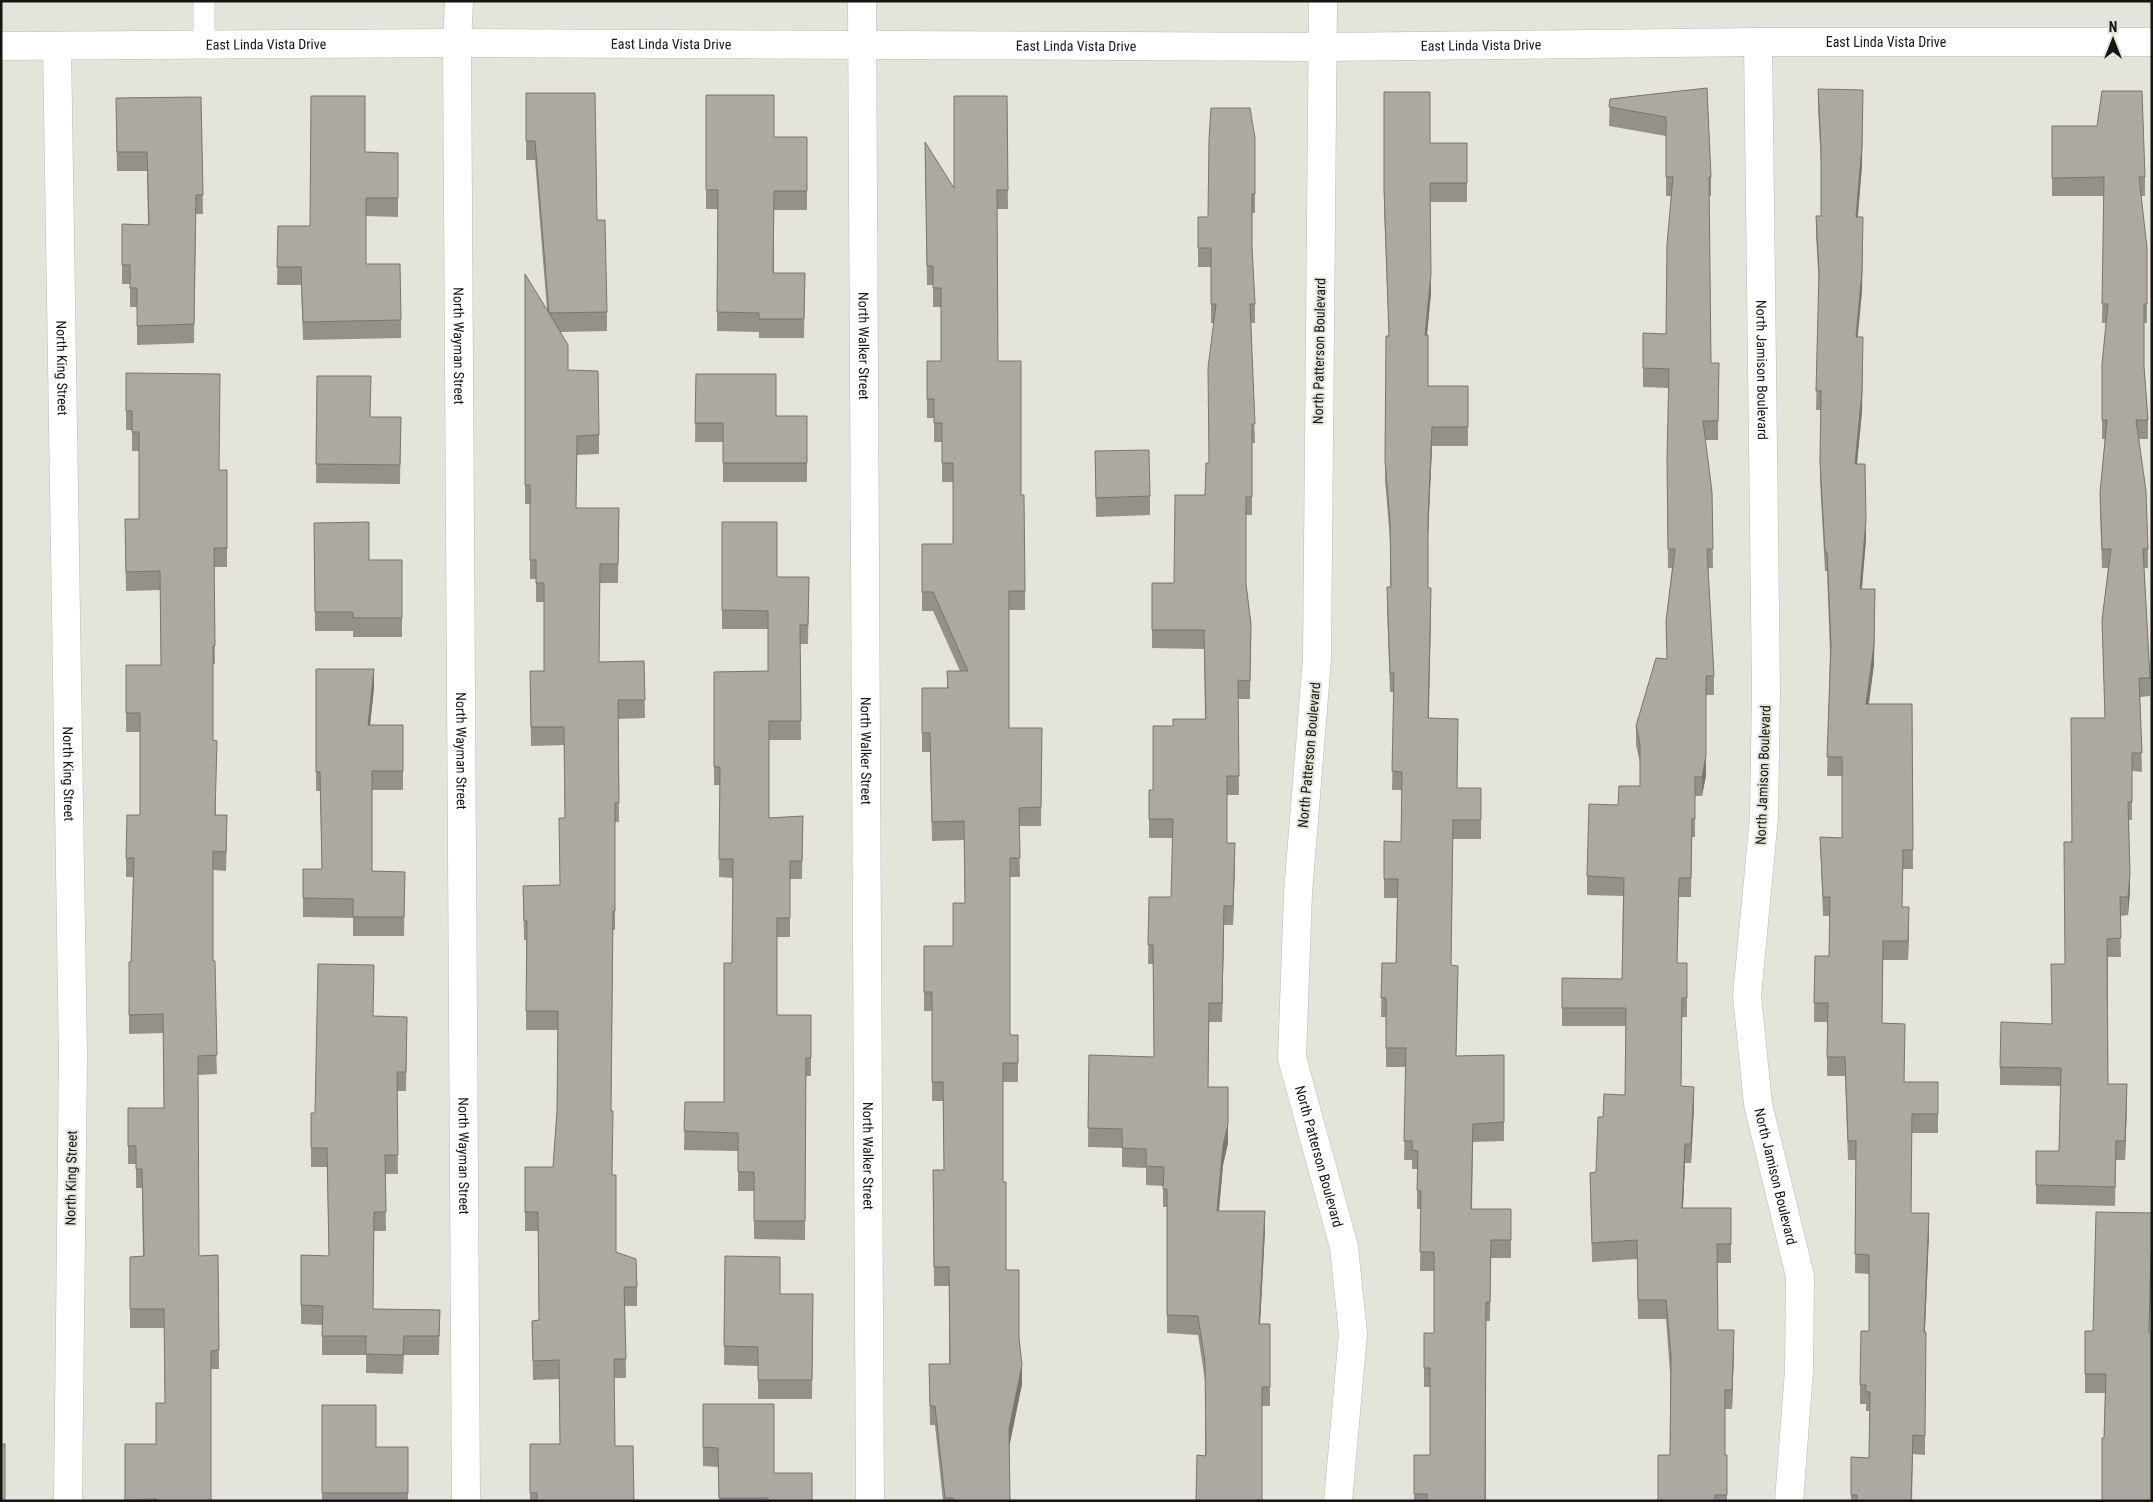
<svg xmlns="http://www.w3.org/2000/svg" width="2153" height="1502" font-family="'Roboto Condensed',sans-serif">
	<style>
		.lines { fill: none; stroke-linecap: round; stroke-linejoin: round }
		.service-casing { stroke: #babbb2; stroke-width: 22 }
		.minor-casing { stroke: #babbb2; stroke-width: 29 }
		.tertiary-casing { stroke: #babbb2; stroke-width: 29 }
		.service { stroke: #fff; stroke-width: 21 }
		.minor { stroke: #fff; stroke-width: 28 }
		.tertiary { stroke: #fff; stroke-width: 28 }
		.wall { fill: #95908a }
		.shaded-wall { fill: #797670 }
		.building { fill: #ada8a0; stroke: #797670 }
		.labels { text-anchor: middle; stroke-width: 4; stroke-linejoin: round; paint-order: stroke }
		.street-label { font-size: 14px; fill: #151512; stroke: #e4e4db }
	</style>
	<rect width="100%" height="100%" fill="#e4e4db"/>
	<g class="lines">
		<defs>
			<polyline id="service" points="204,1 204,45"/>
			<g id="minor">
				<path id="s1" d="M459 1 457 43 466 1501"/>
				<path id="s2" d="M862 1 870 1501"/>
				<path id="s3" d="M1323 1 1317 659 1298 893 1292 1058 1344 1247 1353 1334 1338 1501"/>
				<path id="s4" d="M1758 42 1766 689 1764 817 1747 996 1758 1104 1800 1276 1799 1371 1789 1501"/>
				<path id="s5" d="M57 46 73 1057 68 1501"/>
			</g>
			<g id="tertiary">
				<path id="s6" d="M1 46 457 43 1323 47 1758 42H2152"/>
			</g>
		</defs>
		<use href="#service" class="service-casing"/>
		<use href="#minor" class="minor-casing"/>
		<use href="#tertiary" class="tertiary-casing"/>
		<use href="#service" class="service"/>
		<use href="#minor" class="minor"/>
		<use href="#tertiary" class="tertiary"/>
	</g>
	<g class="wall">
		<polygon points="1707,88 1711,177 1711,196 1709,196 1711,363 1719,363 1718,440 1705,440 1712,492 1713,568 1708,568 1714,676 1714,695 1706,695 1706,775 1702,796 1695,796 1695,837 1692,837 1691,897 1679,897 1677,963 1687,963 1687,1017 1682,1017 1681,1086 1694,1106 1691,1163 1685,1163 1683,1208 1731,1208 1731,1263 1717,1263 1718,1330 1734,1349 1732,1409 1725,1409 1725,1455 1727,1455 1727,1501 1658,1501 1670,1455 1670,1373 1666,1319 1638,1319 1637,1259 1592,1262 1590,1173 1596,1172 1603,1117 1625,1095 1626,1026 1562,1026 1562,978 1622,979 1623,896 1587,895 1587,876 1618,805 1640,786 1640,763 1636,745 1636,726 1667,659 1666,621 1672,568 1668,568 1667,459 1669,388 1643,387 1643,368 1666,334 1671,196 1666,196 1666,136 1609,126 1610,99"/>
		<polygon points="1818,89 1862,165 1858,217 1862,291 1857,337 1862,411 1857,464 1866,539 1862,589 1874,664 1869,704 1912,704 1913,869 1903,869 1902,907 1909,926 1908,960 1883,960 1882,1023 1904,1082 1938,1082 1938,1133 1912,1133 1911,1213 1929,1232 1925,1332 1925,1455 1913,1454 1912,1501 1851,1501 1851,1457 1869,1458 1870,1411 1866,1411 1866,1404 1860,1404 1860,1385 1869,1331 1869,1274 1855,1273 1856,1160 1848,1160 1845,1076 1827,1076 1827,1022 1814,1022 1815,956 1829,956 1830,916 1823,916 1820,837 1842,838 1842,776 1827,776 1830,654 1827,571 1825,571 1820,481 1821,410 1816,410 1819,286 1816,235 1816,216 1821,216 1821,166 1818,108"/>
		<polygon points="1384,92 1430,143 1467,143 1467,202 1430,202 1431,293 1427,335 1428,386 1468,386 1468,446 1432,446 1428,537 1428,588 1431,607 1429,718 1457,788 1481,788 1481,839 1453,839 1451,965 1458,985 1456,1056 1504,1055 1504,1141 1473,1142 1472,1209 1511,1209 1511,1258 1491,1258 1490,1321 1486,1321 1486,1501 1414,1501 1414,1455 1430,1455 1430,1387 1424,1387 1424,1333 1434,1333 1434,1271 1420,1271 1421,1209 1417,1209 1417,1169 1412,1169 1412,1160 1404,1160 1406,1067 1386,1067 1386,1017 1381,1017 1382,963 1396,963 1397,898 1384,898 1384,841 1401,842 1402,790 1392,790 1394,692 1390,692 1387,606 1387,587 1390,587 1390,540 1385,480 1386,336 1389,336 1384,208"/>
		<polygon points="526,93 597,220 607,312 607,331 561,332 568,370 599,435 599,454 577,455 576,508 619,508 618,583 600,583 599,662 644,661 645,718 618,719 619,822 615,822 615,930 613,930 611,1111 612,1175 616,1252 637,1287 637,1306 625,1306 626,1378 614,1378 615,1446 634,1501 530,1501 530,1444 560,1444 559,1379 533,1380 532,1321 539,1320 538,1231 525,1231 525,1167 553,1167 557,1111 558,1030 526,1030 526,940 524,940 523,886 560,885 565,818 564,745 531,746 530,671 544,671 544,602 536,602 536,579 530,579 530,504 525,504 525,274 547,310 535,160 526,160"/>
		<polygon points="706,95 774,137 807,137 807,210 774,210 774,273 805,273 804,338 759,338 759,332 717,331 718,209 706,209"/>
		<polygon points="1007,96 1008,209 997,209 998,361 1021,495 1025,591 1025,610 1009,610 1009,728 1042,728 1041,826 1019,826 1020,877 1010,877 1010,1035 1018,1035 1018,1082 1003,1082 1003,1182 1006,1270 1019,1338 1022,1384 1009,1446 1010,1501 943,1501 935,1425 930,1425 929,1364 949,1364 949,1286 934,1286 933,1170 944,1170 943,1101 932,1101 932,1011 924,1011 924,946 953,946 965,903 964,840 932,841 930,752 922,752 922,688 947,688 947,671 960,671 933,611 922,611 922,544 953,544 953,482 942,482 942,442 934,442 934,418 927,418 927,361 941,361 941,307 933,307 933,285 927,285 925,142 954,188"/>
		<polygon points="201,97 203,214 196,214 194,343 137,345 137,307 130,307 130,284 122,284 122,224 148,225 147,171 117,171 116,117"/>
		<polygon points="2052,126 2145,177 2145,196 2141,196 2147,248 2147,323 2144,323 2144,366 2148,420 2148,439 2139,439 2148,549 2148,568 2144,568 2150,678 2150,696 2140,697 2142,772 2132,771 2132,820 2129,820 2130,891 2128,915 2120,916 2121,957 2108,957 2108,1084 2127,1103 2125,1160 2116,1160 2115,1206 2036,1204 2036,1151 2059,1151 2061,1086 2000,1085 2000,1067 2052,1024 2065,964 2071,842 2105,718 2102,620 2108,568 2102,568 2100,512 2100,493 2105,439 2102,439 2102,364 2106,323 2102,323 2104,196 2052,196"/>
		<polygon points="1255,138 1255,213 1252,213 1252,247 1255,304 1255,323 1251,323 1255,443 1252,443 1252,515 1246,515 1246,584 1251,624 1250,699 1238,699 1239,795 1227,795 1227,843 1235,862 1233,925 1224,925 1222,1022 1209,1022 1208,1087 1228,1143 1223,1165 1219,1211 1265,1230 1260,1324 1270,1324 1270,1406 1262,1406 1262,1501 1205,1456 1205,1380 1198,1335 1167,1333 1167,1207 1163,1207 1163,1186 1146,1185 1146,1168 1122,1167 1122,1148 1088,1147 1089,1055 1154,1057 1153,964 1148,964 1149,897 1171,897 1173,838 1149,838 1149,790 1153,790 1173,726 1205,719 1204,649 1152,648 1152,630 1174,583 1205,495 1209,463 1214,323 1211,323 1211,267 1198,267 1198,217 1208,217"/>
		<polygon points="398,153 398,217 366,216 366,264 401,320 401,338 303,340 301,285 277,285 278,226 310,226"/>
		<polygon points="126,373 219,470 227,470 227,567 214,567 215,664 213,664 213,740 216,815 227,834 226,871 213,870 213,961 217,1074 198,1075 199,1256 218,1255 219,1369 211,1369 211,1501 125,1501 125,1444 156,1444 165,1403 164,1328 130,1328 130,1257 143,1256 142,1188 136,1188 136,1164 128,1164 128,1108 164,1108 163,1033 129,1034 129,962 131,962 133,877 126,877 126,858 140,815 140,732 126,732 126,665 161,665 160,590 126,591 125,537 139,519 139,451 132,451 132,430 126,430"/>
		<polygon points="696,374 776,416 807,416 807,482 723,482 723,442 695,442"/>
		<polygon points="317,376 370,417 401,417 400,484 316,483"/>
		<polygon points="1095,451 1150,496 1150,515 1096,517"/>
		<polygon points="722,522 777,577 809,577 808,644 800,644 801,740 769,740 769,818 803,816 802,879 790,879 790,937 777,937 777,1015 811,1015 811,1076 806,1076 805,1240 754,1239 754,1191 738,1191 738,1151 684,1150 685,1102 724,1102 732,963 733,878 719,877 720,785 714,785 714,672 768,671 768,629 722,629"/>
		<polygon points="314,523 369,560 402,560 402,637 353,637 353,631 315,631"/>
		<polygon points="316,669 374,688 370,725 403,725 403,790 372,790 372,871 405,872 404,936 353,936 353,918 303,917 303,869 322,869 320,791 316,791"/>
		<polygon points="373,1016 407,1036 406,1091 397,1091 398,1174 385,1174 386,1231 374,1231 373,1309 440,1310 439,1355 404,1355 403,1374 366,1373 366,1355 322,1355 322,1325 301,1324 301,1255 329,1256 327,1167 311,1167 311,1113 315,1113"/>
		<polygon points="2152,1213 2152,1271 2151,1271 2150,1332 2104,1438 2105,1393 2085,1393 2085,1331 2093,1331"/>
		<polygon points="725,1256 780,1294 813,1294 812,1399 758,1399 758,1366 724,1365"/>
		<polygon points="703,1404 774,1473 812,1501 719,1501 718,1467 703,1466"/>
		<polygon points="322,1405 376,1447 408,1447 408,1501 322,1501"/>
	</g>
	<g class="shaded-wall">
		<polygon points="1863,90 1862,165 1856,236 1856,217"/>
		<polygon points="1863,236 1862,291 1856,356 1856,337"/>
		<polygon points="1431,274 1431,293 1425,354 1425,335"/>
		<polygon points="1863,356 1862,411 1855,483 1855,464"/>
		<polygon points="1432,427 1432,446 1428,537 1428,518"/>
		<polygon points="1866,520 1866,539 1860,608 1860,589"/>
		<polygon points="1431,588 1431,607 1428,737 1428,718"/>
		<polygon points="1875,608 1874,664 1866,723 1866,704"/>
		<polygon points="374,669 374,688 368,744 368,725"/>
		<polygon points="1706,756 1706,775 1702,796 1702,777"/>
		<polygon points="1235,843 1235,862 1233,925 1233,906"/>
		<polygon points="2130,873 2130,891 2128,915 2128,897"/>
		<polygon points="1224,906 1224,925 1222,1022 1222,1003"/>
		<polygon points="1909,907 1909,926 1908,960 1908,941"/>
		<polygon points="2127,1084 2127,1103 2125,1160 2125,1141"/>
		<polygon points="1228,1087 1228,1143 1223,1165 1217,1230 1217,1211"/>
		<polygon points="1694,1087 1694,1106 1691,1163 1691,1144"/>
		<polygon points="1685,1144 1685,1163 1682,1227 1682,1208"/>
		<polygon points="1265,1211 1265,1230 1259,1343 1259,1324"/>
		<polygon points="1929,1213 1929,1232 1924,1351 1924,1332"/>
		<polygon points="1734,1330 1734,1349 1732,1409 1732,1390"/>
		<polygon points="1022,1365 1022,1384 1009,1448 1009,1429"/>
	</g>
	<g class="building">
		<polygon points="1707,88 1711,177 1709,177 1711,363 1719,363 1718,421 1703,421 1712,492 1713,549 1707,549 1714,676 1706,676 1706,756 1702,777 1695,777 1695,819 1692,819 1691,878 1679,878 1677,963 1687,963 1687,998 1682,998 1681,1086 1694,1087 1691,1144 1685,1144 1682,1208 1731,1208 1731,1244 1717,1244 1718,1330 1734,1330 1732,1390 1725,1390 1725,1455 1727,1455 1727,1495 1715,1495 1715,1501 1658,1501 1658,1455 1670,1455 1671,1356 1666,1300 1638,1300 1637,1240 1592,1243 1590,1173 1596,1172 1598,1117 1603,1117 1604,1094 1625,1095 1626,1008 1562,1008 1562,978 1622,979 1624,878 1587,876 1589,804 1618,805 1619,786 1640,786 1640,744 1636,726 1656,658 1667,659 1666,621 1675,549 1668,549 1667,459 1669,369 1643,368 1643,333 1666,334 1667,244 1673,177 1666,177 1666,117 1609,107 1610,99"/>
		<polygon points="1818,89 1863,90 1862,146 1856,217 1863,217 1862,272 1856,337 1863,337 1862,392 1855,464 1865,464 1866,520 1860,589 1875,589 1874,645 1866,704 1912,704 1913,850 1903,850 1902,907 1909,907 1908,941 1883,941 1882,1023 1905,1024 1904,1082 1938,1082 1938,1114 1912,1114 1911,1213 1929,1213 1924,1332 1926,1332 1925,1436 1913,1435 1911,1501 1857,1501 1857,1495 1851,1495 1851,1457 1869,1458 1870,1392 1866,1392 1866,1385 1860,1385 1861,1331 1869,1331 1869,1255 1855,1254 1856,1141 1848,1141 1845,1057 1827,1057 1828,1003 1814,1003 1815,956 1829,956 1830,897 1823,897 1820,837 1842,838 1842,757 1827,757 1831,645 1827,552 1825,552 1820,462 1821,391 1816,391 1819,272 1816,216 1821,216 1821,147"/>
		<polygon points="2102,91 2142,91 2145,177 2139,177 2147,248 2147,304 2144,304 2144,366 2148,420 2136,420 2146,491 2148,549 2143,549 2150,678 2139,678 2142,753 2132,753 2132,802 2128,802 2130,873 2128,897 2120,897 2121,938 2107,939 2108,1084 2127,1084 2125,1141 2116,1141 2115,1187 2036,1185 2036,1151 2059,1151 2061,1068 2000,1067 2001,1022 2052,1024 2051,964 2065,964 2064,842 2072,842 2071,718 2105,718 2102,620 2111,549 2102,549 2100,493 2107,420 2102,420 2102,364 2108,304 2102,304 2104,177 2052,178 2052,126 2097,126"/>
		<polygon points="1384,92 1430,92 1430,143 1467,143 1467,183 1430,183 1431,274 1425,335 1428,335 1428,386 1468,386 1468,427 1432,427 1428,518 1428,588 1431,588 1428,718 1458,719 1457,788 1481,788 1481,820 1453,820 1451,965 1458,966 1456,1056 1504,1055 1504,1122 1473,1124 1471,1209 1511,1209 1511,1240 1491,1240 1490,1302 1486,1302 1485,1501 1427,1501 1427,1494 1414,1494 1414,1455 1430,1455 1430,1368 1424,1368 1424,1333 1434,1333 1434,1252 1420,1252 1421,1191 1417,1190 1418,1151 1412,1150 1412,1141 1404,1141 1406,1048 1386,1048 1386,998 1381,998 1382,963 1396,963 1398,879 1384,879 1384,841 1401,842 1402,772 1392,771 1394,673 1390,673 1387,587 1391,587 1390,521 1385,461 1386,336 1389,336 1384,189"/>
		<polygon points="526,93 595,93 597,220 605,220 607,312 549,313 568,345 568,370 598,371 599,435 577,436 576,508 619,508 618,564 600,564 599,662 644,661 645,700 618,700 619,803 615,803 615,911 613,911 611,1111 613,1111 612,1175 616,1175 616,1252 636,1259 637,1287 624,1287 626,1359 614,1359 615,1446 633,1446 634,1501 537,1501 537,1493 530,1493 530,1444 560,1444 559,1360 533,1361 532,1321 539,1320 538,1212 525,1212 525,1167 553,1167 557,1111 558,1011 526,1011 527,921 524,921 523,886 560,885 559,818 565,818 564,727 531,727 530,671 544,671 544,583 536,583 536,560 530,560 530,485 525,485 525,274 549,313 535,141 526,141"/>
		<polygon points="706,95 774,95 774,137 807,137 807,191 774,191 773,273 805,273 804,319 759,319 759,313 717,312 718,190 706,190"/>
		<polygon points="311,96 365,96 365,152 398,153 398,198 366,198 366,264 400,264 401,320 303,322 301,267 277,267 278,226 310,226"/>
		<polygon points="954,96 1007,96 1008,190 997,190 998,361 1021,361 1021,495 1024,495 1025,591 1009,591 1009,728 1042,728 1041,807 1019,808 1020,858 1010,858 1010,1035 1018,1035 1018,1063 1003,1063 1003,1182 1006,1182 1006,1270 1019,1270 1019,1338 1022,1365 1009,1429 1010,1501 953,1501 953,1498 945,1498 935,1406 930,1406 929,1364 950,1364 949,1267 934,1267 933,1170 944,1170 943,1082 932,1082 932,992 924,992 924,946 953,946 953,903 965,903 964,821 932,822 930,733 922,733 922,688 948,688 947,671 968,671 933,592 922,592 922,544 953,544 953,463 942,463 942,423 934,423 934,399 927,399 927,361 941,361 941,288 933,288 933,266 927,266 925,142 954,188"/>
		<polygon points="201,97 203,195 196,195 194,324 137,326 137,288 130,288 130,265 122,265 122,224 149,225 147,152 117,152 116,98"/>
		<polygon points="1211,108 1250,108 1255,138 1255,194 1252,194 1252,247 1255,304 1250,304 1255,424 1252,424 1252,497 1246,497 1246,584 1251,624 1250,681 1238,680 1239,776 1227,776 1227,843 1235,843 1233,906 1224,906 1222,1003 1209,1003 1208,1087 1228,1087 1228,1124 1223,1146 1217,1211 1265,1211 1259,1324 1270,1324 1270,1387 1262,1387 1262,1501 1196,1501 1197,1455 1206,1456 1205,1362 1198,1316 1167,1315 1167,1189 1163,1189 1164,1167 1146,1166 1146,1149 1122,1148 1122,1129 1088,1128 1089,1055 1154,1057 1153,945 1148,945 1149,897 1171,897 1173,819 1149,819 1149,790 1153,790 1153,726 1173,726 1173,719 1206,719 1204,630 1152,630 1152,583 1174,583 1175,495 1205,495 1206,463 1209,463 1208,368 1216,304 1211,304 1211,248 1198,248 1198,217 1208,217 1209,139"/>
		<polygon points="126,373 220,374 219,470 227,470 227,548 214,548 215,646 213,646 213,740 217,741 215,815 227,815 226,852 213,851 213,961 215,961 217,1055 198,1056 199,1256 218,1255 219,1350 211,1351 211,1501 156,1501 156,1499 125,1500 125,1444 156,1444 156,1403 165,1403 164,1309 130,1309 130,1257 144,1256 142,1169 136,1169 136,1146 128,1146 128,1108 164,1108 163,1014 129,1015 129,962 131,962 134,858 126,858 127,815 140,815 140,713 126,713 126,665 161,665 160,571 126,572 125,519 139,519 139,432 132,432 132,411 126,411"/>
		<polygon points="696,374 776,374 776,416 807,416 807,463 723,463 723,423 695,423"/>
		<polygon points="317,376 371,376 370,417 401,417 400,465 316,464"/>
		<polygon points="1149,450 1150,496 1096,498 1095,451"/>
		<polygon points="369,522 369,560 402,560 402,618 353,618 353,612 315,612 314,523"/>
		<polygon points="722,522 777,522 777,577 809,577 808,625 800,625 801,721 769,721 769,818 803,816 802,861 790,861 790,918 777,918 777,1015 811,1015 811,1058 806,1058 805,1221 754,1221 754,1172 738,1172 738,1133 684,1131 685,1102 724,1102 724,963 732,963 733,859 719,859 720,767 714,767 714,672 768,671 768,611 722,610"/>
		<polygon points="316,669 374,669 368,725 403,725 403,771 372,771 372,871 405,872 404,917 353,917 353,899 303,898 303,869 322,869 320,772 316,772"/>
		<polygon points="318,964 374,965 373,1016 407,1017 406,1072 397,1072 398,1155 385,1155 386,1212 374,1212 373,1309 440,1310 439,1336 404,1336 403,1355 366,1354 366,1336 322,1336 323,1306 301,1305 301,1255 329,1256 327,1148 311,1148 311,1113 315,1113"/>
		<polygon points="2096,1212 2152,1213 2152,1252 2151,1252 2149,1332 2152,1332 2152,1501 2102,1501 2102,1438 2104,1438 2106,1374 2085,1374 2085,1331 2093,1331"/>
		<polygon points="725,1256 780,1257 780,1294 813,1294 812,1380 758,1380 758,1347 724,1346"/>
		<polygon points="703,1404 774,1404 774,1473 812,1473 812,1501 768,1501 768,1498 719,1498 718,1448 703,1447"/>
		<polygon points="322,1405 376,1405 376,1447 408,1447 408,1493 322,1493"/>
		<rect x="1" y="1444" width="4" height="55"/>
	</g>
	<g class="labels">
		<g class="street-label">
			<text dy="5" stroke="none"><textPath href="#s6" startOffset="1885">East Linda Vista Drive</textPath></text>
			<text dy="5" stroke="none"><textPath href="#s6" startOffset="265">East Linda Vista Drive</textPath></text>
			<text dy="5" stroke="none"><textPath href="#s6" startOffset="670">East Linda Vista Drive</textPath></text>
			<text dy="5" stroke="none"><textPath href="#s6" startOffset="1480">East Linda Vista Drive</textPath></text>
			<text dy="5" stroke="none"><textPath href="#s6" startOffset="1075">East Linda Vista Drive</textPath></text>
			<text dy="5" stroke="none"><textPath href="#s1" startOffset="345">North Wayman Street</textPath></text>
			<text dy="5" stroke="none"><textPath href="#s2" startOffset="345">North Walker Street</textPath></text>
			<text transform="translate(1319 351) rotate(-89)" y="5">North Patterson Boulevard</text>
			<text dy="5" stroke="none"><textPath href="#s5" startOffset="322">North King Street</textPath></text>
			<text dy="5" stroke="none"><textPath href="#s4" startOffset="328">North Jamison Boulevard</textPath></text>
			<text dy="5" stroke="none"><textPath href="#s1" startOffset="750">North Wayman Street</textPath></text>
			<text dy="5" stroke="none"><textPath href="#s2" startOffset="750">North Walker Street</textPath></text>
			<text transform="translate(1309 755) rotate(-85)" y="5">North Patterson Boulevard</text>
			<text dy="5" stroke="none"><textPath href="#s5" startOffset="728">North King Street</textPath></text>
			<text transform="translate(1763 775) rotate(-88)" y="5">North Jamison Boulevard</text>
			<text dy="5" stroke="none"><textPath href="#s1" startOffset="1155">North Wayman Street</textPath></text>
			<text dy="5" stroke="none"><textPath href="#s2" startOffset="1155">North Walker Street</textPath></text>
			<text dy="5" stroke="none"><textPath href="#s3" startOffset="1160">North Patterson Boulevard</textPath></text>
			<text dy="5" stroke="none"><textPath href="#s4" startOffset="1138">North Jamison Boulevard</textPath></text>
			<text transform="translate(71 1178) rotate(-89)" y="5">North King Street</text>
		</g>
	</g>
	<rect width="2153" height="1502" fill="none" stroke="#151512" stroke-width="5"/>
	<g transform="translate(2113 40)" stroke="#e4e4db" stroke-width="4" paint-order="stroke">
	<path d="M0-4L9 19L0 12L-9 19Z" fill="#151512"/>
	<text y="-8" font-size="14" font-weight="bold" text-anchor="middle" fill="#151512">N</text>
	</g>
</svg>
